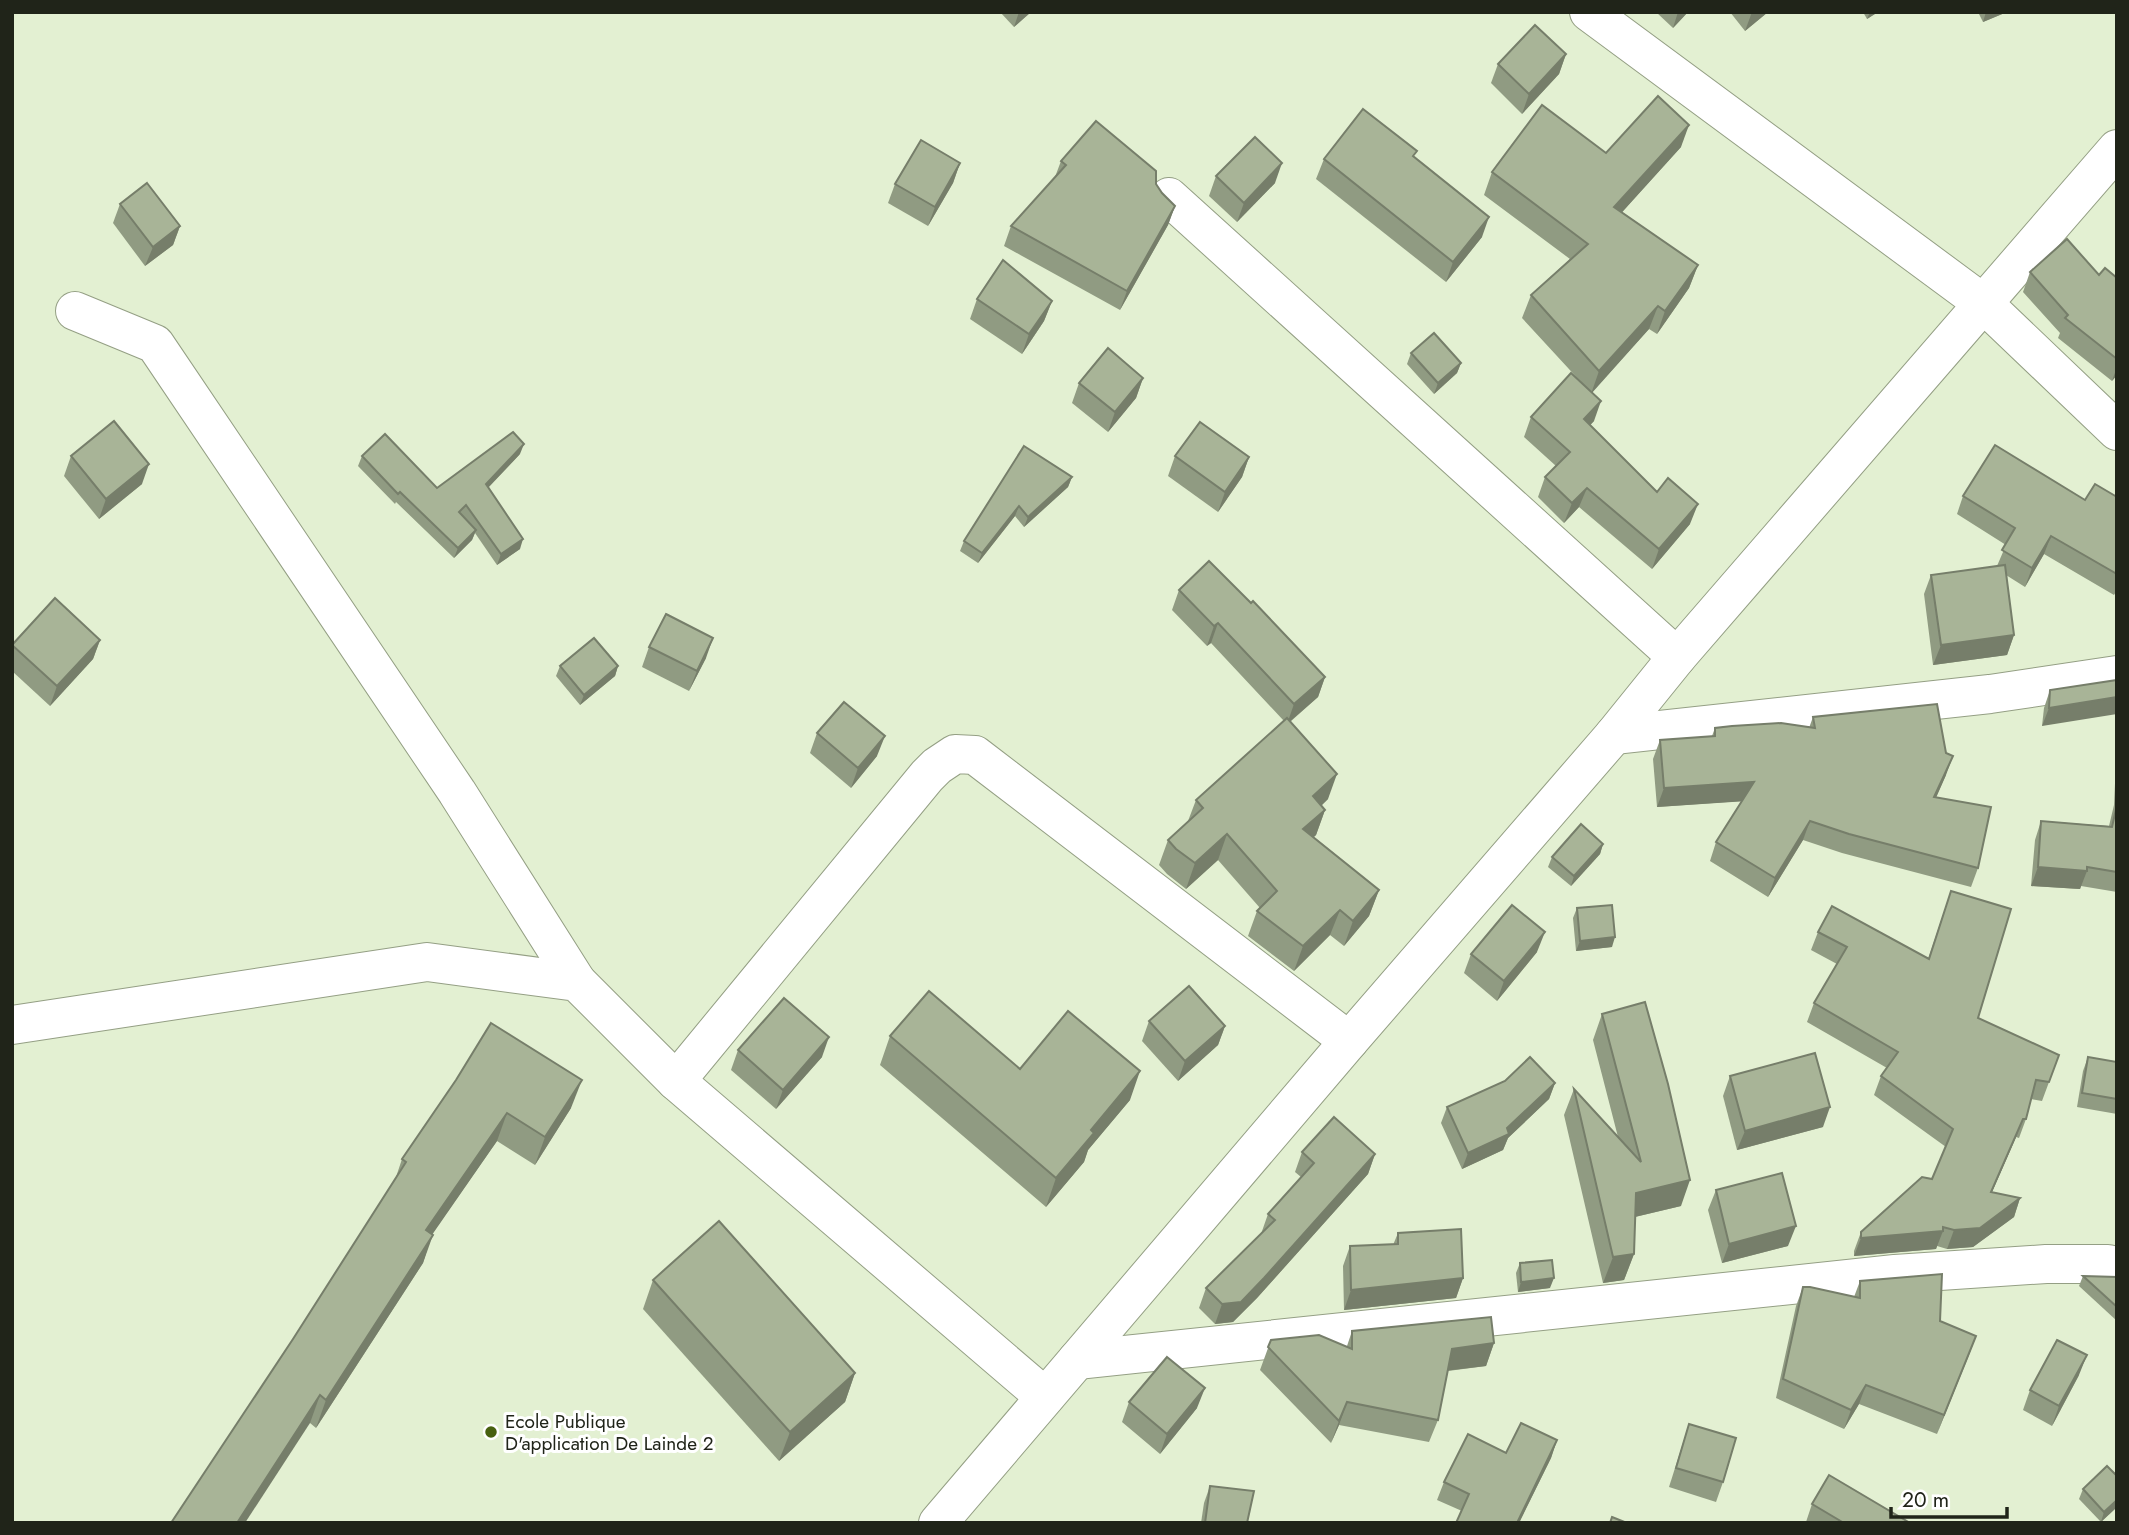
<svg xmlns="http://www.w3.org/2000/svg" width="2129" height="1535" font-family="Jost,sans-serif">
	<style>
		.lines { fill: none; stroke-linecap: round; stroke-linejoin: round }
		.minor-casing { stroke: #949f84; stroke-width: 40 }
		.minor { stroke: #fff; stroke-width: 38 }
		.wall { fill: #909b82 }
		.shaded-wall { fill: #767e6a }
		.building { fill: #a8b497; stroke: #767e6a; stroke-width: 2 }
		.poi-dot { fill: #47600f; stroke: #fff; stroke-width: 2.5 }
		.labels { text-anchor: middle; stroke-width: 6; stroke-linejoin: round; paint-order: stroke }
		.poi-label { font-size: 19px; fill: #202419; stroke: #fff; text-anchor: start }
	</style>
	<rect width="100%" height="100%" fill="#e3f0d2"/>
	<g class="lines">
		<defs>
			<g id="minor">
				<polyline points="1589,12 1984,304 2117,431"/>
				<polyline points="1169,197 1677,657"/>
				<polyline points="75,311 155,344 457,792 577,982"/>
				<polyline points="1614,735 1990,694 2117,675"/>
				<polyline points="12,1025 427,962 577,982 676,1081 1045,1397"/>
				<polyline points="676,1081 927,776 937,766 955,754 975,755 1349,1041"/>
				<polyline points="1077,1360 1895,1274 2046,1264 2108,1264 2117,1266"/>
				<polyline points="938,1523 1349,1041 1614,735 1677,657 2117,149"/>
			</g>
		</defs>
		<use href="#minor" class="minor-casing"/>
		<use href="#minor" class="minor"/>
	</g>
	<g class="wall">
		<polygon points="1000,12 1031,12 1014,27"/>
		<polygon points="1656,12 1688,12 1673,28"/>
		<polygon points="1730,12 1768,12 1745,31"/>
		<polygon points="1863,12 1878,12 1867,19"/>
		<polygon points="1978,12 2007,12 1983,22"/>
		<polygon points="1566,54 1559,74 1522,114 1491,83 1498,64"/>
		<polygon points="1681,147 1622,212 1698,265 1689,288 1657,334 1649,329 1592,392 1594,421 1590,425 1690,524 1652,569 1579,507 1564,523 1538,497 1545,477 1556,466 1524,437 1531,417 1580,381 1522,318 1531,295 1570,259 1484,195 1492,172 1606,153"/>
		<polygon points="1415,158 1482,237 1446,282 1316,179 1324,159"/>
		<polygon points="1061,161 1156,184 1162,193 1175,206 1168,225 1120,310 1004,246 1011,226 1055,177"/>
		<polygon points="960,163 953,183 928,226 888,203 895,184"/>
		<polygon points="1216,176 1275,183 1237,222 1209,196"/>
		<polygon points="120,204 180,226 173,245 145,266 113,223"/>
		<polygon points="2030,272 2099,275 2117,278 2117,375 2112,381 2058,338 2060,333 2023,292"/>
		<polygon points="977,299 1052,301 1044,321 1022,354 970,319"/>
		<polygon points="1411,353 1461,363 1457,373 1434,394 1407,364"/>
		<polygon points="1143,378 1136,398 1108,432 1072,403 1079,383"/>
		<polygon points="1024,446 1072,477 1068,487 1024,527 1015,516 978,563 960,551 964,541"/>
		<polygon points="520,454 488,488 520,549 497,565 475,533 472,540 454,558 396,502 395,504 358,466 362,456 437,488"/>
		<polygon points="71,456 142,484 99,519 64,476"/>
		<polygon points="1175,456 1249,457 1242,477 1218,512 1168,476"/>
		<polygon points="1963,496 2085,500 2117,497 2117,590 2114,595 2044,554 2025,587 2006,575 2014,635 2007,655 1933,665 1924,594 1931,575 1997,566 2006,545 1957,514"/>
		<polygon points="1179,590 1325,677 1318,697 1290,722 1328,799 1321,806 1325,810 1316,835 1314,837 1379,890 1369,916 1344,946 1330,935 1294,971 1248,936 1257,911 1260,908 1218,860 1186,889 1167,874 1159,865 1168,840 1188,821 1196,800 1284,721 1211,643 1207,646 1172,610"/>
		<polygon points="100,640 93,659 50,706 12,671 12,644"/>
		<polygon points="649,647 706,658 689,691 642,667"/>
		<polygon points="560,666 618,666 615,676 580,705 556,676"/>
		<polygon points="2117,680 2042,726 2044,708 2050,690"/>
		<polygon points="1813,717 1946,775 1936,797 1978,868 1971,887 1842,853 1803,840 1768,897 1710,861 1716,842 1742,801 1657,807 1653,759 1660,740 1712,736 1715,728 1809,728"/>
		<polygon points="817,733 877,756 851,788 810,753"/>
		<polygon points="2117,740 2117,892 2081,886 2080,889 2031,886 2035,840 2041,821 2109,826 2114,805"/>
		<polygon points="1603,844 1600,854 1571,886 1548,867 1552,857"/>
		<polygon points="1951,891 1978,1018 2059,1055 2042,1101 2031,1099 2026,1119 2019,1138 2016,1137 1992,1192 2020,1198 2014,1217 1973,1247 1947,1249 1937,1246 1936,1249 1854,1256 1854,1251 1861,1232 1932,1179 1946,1147 1874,1095 1881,1076 1887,1068 1807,1022 1814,1003 1837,964 1811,950 1818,932 1928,959"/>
		<polygon points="1577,908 1612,947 1576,951 1573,918"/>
		<polygon points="1537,952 1497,1001 1464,973 1471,954"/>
		<polygon points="1602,1014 1681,1206 1635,1217 1634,1254 1624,1280 1603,1283 1564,1115 1574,1089 1618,1137 1593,1040"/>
		<polygon points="1149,1021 1225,1026 1218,1045 1178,1081 1142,1041"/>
		<polygon points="890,1036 1130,1100 1088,1150 1084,1162 1046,1207 880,1065"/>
		<polygon points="738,1050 822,1057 776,1109 731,1070"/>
		<polygon points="2088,1057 2117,1062 2117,1114 2077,1107 2083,1071"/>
		<polygon points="1730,1076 1823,1127 1737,1150 1723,1096"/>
		<polygon points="456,1080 571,1108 535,1165 497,1141 432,1234 423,1263 316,1428 310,1423 293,1339 395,1180 402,1159"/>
		<polygon points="1555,1083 1549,1099 1508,1138 1503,1150 1462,1169 1441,1123 1447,1107"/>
		<polygon points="1302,1152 1375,1154 1368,1174 1257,1298 1233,1322 1215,1324 1199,1308 1206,1288 1261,1234 1268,1214 1301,1177 1295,1172"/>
		<polygon points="1716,1190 1788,1246 1722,1263 1708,1210"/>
		<polygon points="1398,1233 1463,1278 1456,1298 1344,1310 1343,1266 1350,1246 1393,1245"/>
		<polygon points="1520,1263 1550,1288 1518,1292 1516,1273"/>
		<polygon points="2083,1276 2117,1277 2117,1321 2079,1286"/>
		<polygon points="653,1280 855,1373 845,1402 779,1461 643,1309"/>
		<polygon points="1860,1281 1940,1321 1976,1336 1937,1434 1859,1404 1844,1429 1776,1398 1796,1306 1803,1287 1854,1297"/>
		<polygon points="1352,1331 1494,1343 1486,1366 1448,1371 1438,1420 1429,1442 1339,1425 1331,1443 1260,1370 1271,1340 1347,1346"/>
		<polygon points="2079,1375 2052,1426 2023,1410 2030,1390"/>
		<polygon points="1129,1402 1197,1408 1160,1454 1122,1422"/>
		<polygon points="1689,1424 1723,1482 1716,1502 1669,1487"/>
		<polygon points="1557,1440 1551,1458 1519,1523 1456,1523 1462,1511 1437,1500 1444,1482 1506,1453"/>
		<polygon points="1210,1486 1247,1523 1201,1523 1204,1503"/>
		<polygon points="2083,1489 2117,1507 2101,1522 2079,1499"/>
		<polygon points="1812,1504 1910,1523 1807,1523 1806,1522"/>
	</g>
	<g class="shaded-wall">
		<polygon points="1019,12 1031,12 1014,27"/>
		<polygon points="1678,12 1688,12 1673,28"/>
		<polygon points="1752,12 1768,12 1745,31"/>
		<polygon points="1870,12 1878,12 1867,19"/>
		<polygon points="1986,12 2007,12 1983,22"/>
		<polygon points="1566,54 1559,74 1522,114 1529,94"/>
		<polygon points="1689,125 1681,147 1606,230 1614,207"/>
		<polygon points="960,163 953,183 928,226 935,207"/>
		<polygon points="1282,163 1275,183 1237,222 1244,203"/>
		<polygon points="1175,206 1168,225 1120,310 1127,291"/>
		<polygon points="1489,217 1482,237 1446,282 1453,262"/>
		<polygon points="180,226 173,245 145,266 153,247"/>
		<polygon points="1698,265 1689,288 1657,334 1665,311"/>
		<polygon points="1052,301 1044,321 1022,354 1029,334"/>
		<polygon points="1658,306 1649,329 1591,394 1599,371"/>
		<polygon points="1461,363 1457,373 1434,394 1438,383"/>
		<polygon points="2117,367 2117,375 2112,381"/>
		<polygon points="1143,378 1136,398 1108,432 1115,412"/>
		<polygon points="1601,401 1594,421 1577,439 1584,419"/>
		<polygon points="524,444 520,454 482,494 486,484"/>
		<polygon points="1249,457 1242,477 1218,512 1225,492"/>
		<polygon points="149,464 142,484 99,519 106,499"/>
		<polygon points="1072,477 1068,487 1024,527 1028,517"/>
		<polygon points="1587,488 1579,507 1564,523 1572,503"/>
		<polygon points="1698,504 1690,524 1652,569 1659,549"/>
		<polygon points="1019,506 1015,516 978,563 982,553"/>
		<polygon points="476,530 472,540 454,558 458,548"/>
		<polygon points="2051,536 2044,554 2025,587 2032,568"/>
		<polygon points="523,539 520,549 497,565 501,554"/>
		<polygon points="1218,623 1211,643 1207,646 1214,626"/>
		<polygon points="2014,635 2007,655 1933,665 1941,645"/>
		<polygon points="713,638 706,658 689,691 697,671"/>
		<polygon points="100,640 93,659 50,706 57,686"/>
		<polygon points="618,666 615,676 580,705 584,695"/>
		<polygon points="1325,677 1318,697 1287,724 1294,704"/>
		<polygon points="2117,697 2117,714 2042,726 2049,708"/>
		<polygon points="885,736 877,756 851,788 858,768"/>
		<polygon points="1953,756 1946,775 1928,816 1934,797"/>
		<polygon points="1337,774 1328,799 1304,822 1313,796"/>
		<polygon points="1754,782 1747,801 1657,807 1664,788"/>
		<polygon points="1325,810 1316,835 1294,854 1303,829"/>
		<polygon points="1810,821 1803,840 1768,897 1775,878"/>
		<polygon points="1227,834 1218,860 1186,889 1195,863"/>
		<polygon points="1603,844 1600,854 1571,886 1574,876"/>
		<polygon points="2038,867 2087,871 2080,889 2031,886"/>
		<polygon points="1379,890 1369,916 1344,946 1353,921"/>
		<polygon points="1340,910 1330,935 1294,971 1303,946"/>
		<polygon points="1545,932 1537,952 1497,1001 1504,981"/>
		<polygon points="1615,937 1612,947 1576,951 1580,941"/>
		<polygon points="1225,1026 1218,1045 1178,1081 1185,1061"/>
		<polygon points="829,1037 822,1057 776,1109 783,1090"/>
		<polygon points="1140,1071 1130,1100 1088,1150 1084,1162 1046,1207 1056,1178 1091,1130"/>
		<polygon points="582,1080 571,1108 535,1165 545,1137"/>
		<polygon points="1555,1083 1549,1099 1508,1138 1503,1150 1462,1169 1468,1153 1507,1128"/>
		<polygon points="1830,1107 1823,1127 1737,1150 1745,1131"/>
		<polygon points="507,1113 497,1141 416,1258 426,1230"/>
		<polygon points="2023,1119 2016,1137 1984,1210 1991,1192"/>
		<polygon points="1375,1154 1368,1174 1257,1298 1233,1322 1215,1324 1222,1304"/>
		<polygon points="1690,1180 1681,1206 1626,1219 1636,1193"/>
		<polygon points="2020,1198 2014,1217 1973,1247 1947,1249 1954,1230"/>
		<polygon points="1796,1226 1788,1246 1722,1263 1729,1244"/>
		<polygon points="1943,1231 1936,1249 1854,1256 1861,1238"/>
		<polygon points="433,1235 423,1263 316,1428 326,1400"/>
		<polygon points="1634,1254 1624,1280 1603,1283 1613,1257"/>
		<polygon points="1463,1278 1456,1298 1344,1310 1351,1290"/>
		<polygon points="1554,1278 1550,1288 1518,1292 1521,1282"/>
		<polygon points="1976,1336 1969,1355 1937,1434 1944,1415"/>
		<polygon points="1494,1343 1486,1366 1444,1371 1452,1349"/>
		<polygon points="2087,1355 2079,1375 2052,1426 2059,1406"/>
		<polygon points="855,1373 845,1402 779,1461 790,1432"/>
		<polygon points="1866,1385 1859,1404 1844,1429 1851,1410"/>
		<polygon points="1205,1388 1197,1408 1160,1454 1167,1434"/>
		<polygon points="320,1395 310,1423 245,1523 237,1523"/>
		<polygon points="1347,1402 1339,1425 1331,1443 1339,1421"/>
		<polygon points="1557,1440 1551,1458 1519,1523 1517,1523"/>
		<polygon points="2117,1500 2117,1507 2101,1522 2104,1512"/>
	</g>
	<g class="building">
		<polygon points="1535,25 1566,54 1529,94 1498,64"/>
		<polygon points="1658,96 1689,125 1614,207 1698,265 1665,311 1658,306 1599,371 1531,295 1588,244 1492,172 1542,105 1606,153"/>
		<polygon points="1363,109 1417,151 1413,156 1489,217 1453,262 1324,159"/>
		<polygon points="1096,121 1156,171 1156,184 1162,193 1175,206 1127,291 1011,226 1066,165 1061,161"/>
		<polygon points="1255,137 1282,163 1244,203 1216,176"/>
		<polygon points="921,140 960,163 935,207 895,184"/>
		<polygon points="147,183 180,226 153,247 120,204"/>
		<polygon points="2067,239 2099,275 2105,268 2117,278 2117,359 2065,318 2068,315 2030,272"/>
		<polygon points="1003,260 1052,301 1029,334 977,299"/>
		<polygon points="1434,333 1461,363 1438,383 1411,353"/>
		<polygon points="1108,348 1143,378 1115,412 1079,383"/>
		<polygon points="1571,373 1601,401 1584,419 1657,492 1668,478 1698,504 1659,549 1587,488 1572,503 1545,477 1570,452 1531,417"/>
		<polygon points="114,421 149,464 106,499 71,456"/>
		<polygon points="1200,422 1249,457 1225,492 1175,456"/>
		<polygon points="513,432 524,444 486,484 523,539 501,554 466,505 459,512 476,530 458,548 400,492 398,494 362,456 385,434 437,488"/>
		<polygon points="1995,445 2085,500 2095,484 2117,497 2117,574 2051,536 2032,568 2002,550 2015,528 1963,496"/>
		<polygon points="1024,446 1072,477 1028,517 1019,506 982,553 964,541"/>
		<polygon points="1209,561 1251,603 1253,601 1325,677 1294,704 1218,623 1214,626 1179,590"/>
		<polygon points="2005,565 2014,635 1941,645 1931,575"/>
		<polygon points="55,598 100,640 57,686 12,645"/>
		<polygon points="666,614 713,638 697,671 649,647"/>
		<polygon points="594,638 618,666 584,695 560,666"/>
		<polygon points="2117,680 2117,697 2049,708 2050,690"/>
		<polygon points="844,702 885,736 858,768 817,733"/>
		<polygon points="1937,704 1946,753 1953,756 1934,797 1991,807 1978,868 1849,834 1810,821 1775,878 1716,842 1754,782 1664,788 1660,740 1715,736 1715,728 1732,726 1781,723 1815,728 1813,717"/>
		<polygon points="1287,718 1337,774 1313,796 1325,810 1303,829 1379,890 1353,921 1340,910 1303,946 1257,911 1277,891 1227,834 1195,863 1176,849 1168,840 1203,808 1196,800"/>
		<polygon points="2117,805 2117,872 2087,867 2087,871 2038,867 2041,821 2112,827"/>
		<polygon points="1581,824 1603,844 1574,876 1552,857"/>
		<polygon points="1951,891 2011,909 1978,1018 2059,1055 2049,1082 2036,1080 2026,1119 2023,1119 1991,1192 2020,1198 1980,1228 1954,1230 1943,1227 1943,1231 1861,1238 1861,1232 1922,1177 1932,1179 1953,1129 1881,1076 1898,1052 1814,1003 1847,947 1818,932 1832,906 1929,959"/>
		<polygon points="1512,905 1545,932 1504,981 1471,954"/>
		<polygon points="1612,905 1615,937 1580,941 1577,908"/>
		<polygon points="1189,986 1225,1026 1185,1061 1149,1021"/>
		<polygon points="929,991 1020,1069 1068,1011 1140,1071 1091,1130 1094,1133 1056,1178 890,1036"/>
		<polygon points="784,998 829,1037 783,1090 738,1050"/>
		<polygon points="1645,1002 1668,1084 1690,1180 1636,1193 1634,1254 1613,1257 1574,1089 1641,1162 1602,1014"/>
		<polygon points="491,1023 582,1080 545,1137 507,1113 426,1230 433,1235 326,1400 320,1395 237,1523 171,1523 293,1339 406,1162 402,1159 456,1080"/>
		<polygon points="1815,1053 1830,1107 1745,1131 1730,1076"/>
		<polygon points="1530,1057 1555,1083 1507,1128 1509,1134 1468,1153 1447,1107 1505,1081"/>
		<polygon points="2088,1057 2117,1062 2117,1099 2082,1093"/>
		<polygon points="1334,1117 1375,1154 1264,1278 1241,1302 1222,1304 1206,1288 1275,1220 1268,1214 1314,1163 1302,1152"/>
		<polygon points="1782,1173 1796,1226 1729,1244 1716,1190"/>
		<polygon points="719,1221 855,1373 790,1432 653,1280"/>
		<polygon points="1461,1229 1463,1278 1351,1290 1350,1246 1398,1244 1398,1233"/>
		<polygon points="1552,1260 1554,1278 1521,1282 1520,1263"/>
		<polygon points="1942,1274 1940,1321 1976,1336 1944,1415 1866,1385 1851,1410 1783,1379 1803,1287 1810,1287 1860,1298 1860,1281"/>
		<polygon points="2083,1276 2117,1277 2117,1307"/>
		<polygon points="1491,1317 1494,1343 1452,1349 1438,1420 1347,1402 1339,1421 1268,1347 1271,1340 1319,1335 1352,1349 1352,1331"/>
		<polygon points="2057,1340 2087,1355 2059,1406 2030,1390"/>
		<polygon points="1167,1357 1205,1388 1167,1434 1129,1402"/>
		<polygon points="1521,1423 1557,1440 1517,1523 1456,1523 1469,1494 1444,1482 1468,1434 1506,1453"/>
		<polygon points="1689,1424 1736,1438 1723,1482 1676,1468"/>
		<polygon points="2107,1466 2117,1476 2117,1500 2104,1512 2083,1489"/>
		<polygon points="1829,1475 1910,1523 1844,1523 1812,1504"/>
		<polygon points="1210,1486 1254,1491 1247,1523 1205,1523"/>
		<polygon points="1612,1517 1627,1523 1610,1523"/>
	</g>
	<circle class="poi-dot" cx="491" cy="1432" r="7"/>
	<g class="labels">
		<g class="poi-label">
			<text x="505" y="1428">Ecole Publique<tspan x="505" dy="22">D'application De Lainde 2</tspan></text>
		</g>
	</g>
	<rect width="2129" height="1535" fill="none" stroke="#202419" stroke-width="28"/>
	<path d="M1891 1507v10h116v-10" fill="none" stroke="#202419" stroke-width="3.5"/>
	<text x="1902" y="1507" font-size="21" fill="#202419" stroke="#ffffff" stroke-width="5" paint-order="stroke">20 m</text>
</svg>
